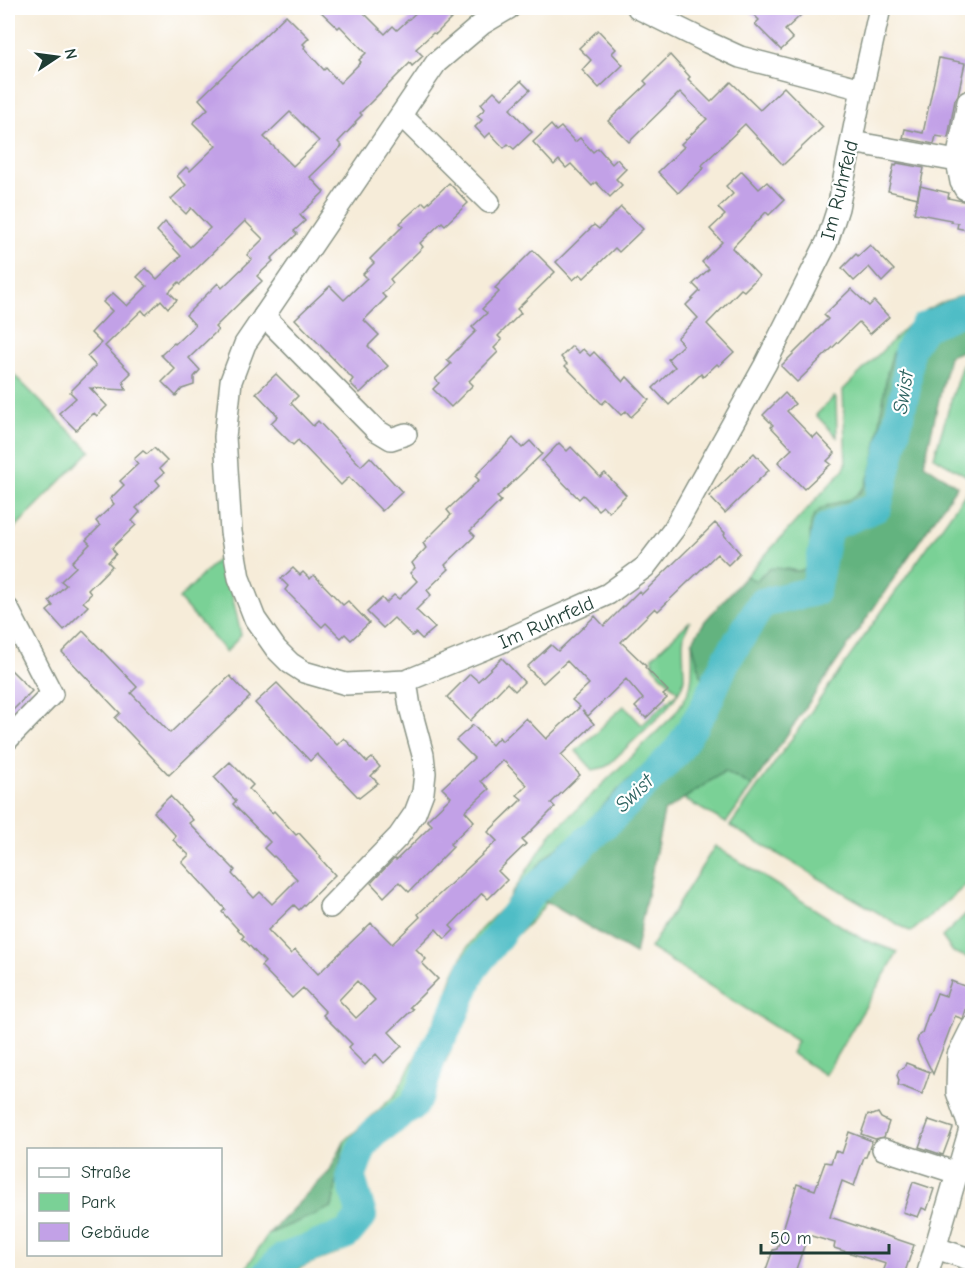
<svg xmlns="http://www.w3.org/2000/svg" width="980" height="1283" font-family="'Comic Neue',sans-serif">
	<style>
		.green { fill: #7ad196; stroke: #4c8765; stroke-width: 1.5 }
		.forest { fill: #63b37f; stroke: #41785a; stroke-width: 1.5 }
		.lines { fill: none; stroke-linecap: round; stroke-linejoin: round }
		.stream { stroke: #4fbdc6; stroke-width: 5 }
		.river { stroke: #4fbdc6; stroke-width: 30 }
		.building { fill: #c2a1e7; fill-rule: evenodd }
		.minor-casing { stroke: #8a9486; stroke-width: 24 }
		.minor { stroke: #fff; stroke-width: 21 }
		.labels { text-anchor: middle; stroke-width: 4.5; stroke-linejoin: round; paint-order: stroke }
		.street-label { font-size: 20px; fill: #1f3d34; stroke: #fff }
		.water-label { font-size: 21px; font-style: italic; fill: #2d6360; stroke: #fff }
	</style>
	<rect width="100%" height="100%" fill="#fff"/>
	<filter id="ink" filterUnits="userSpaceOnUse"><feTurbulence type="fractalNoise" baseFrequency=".0167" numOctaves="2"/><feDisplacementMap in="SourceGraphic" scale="12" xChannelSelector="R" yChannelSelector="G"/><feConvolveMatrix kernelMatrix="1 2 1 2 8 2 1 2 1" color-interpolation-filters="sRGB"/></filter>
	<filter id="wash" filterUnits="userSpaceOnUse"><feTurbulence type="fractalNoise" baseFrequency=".008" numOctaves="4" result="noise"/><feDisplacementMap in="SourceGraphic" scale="24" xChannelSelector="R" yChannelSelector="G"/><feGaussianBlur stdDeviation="1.35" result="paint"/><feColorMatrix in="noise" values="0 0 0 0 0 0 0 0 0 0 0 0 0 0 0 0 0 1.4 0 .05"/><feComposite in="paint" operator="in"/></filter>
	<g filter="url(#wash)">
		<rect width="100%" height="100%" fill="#f6ecd9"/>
		<g class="green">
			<polygon points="908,325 892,355 887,373 878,438 873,464 865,486 852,499 828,505 809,548 810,562 805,569 798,571 788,569 762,574 756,582 746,576 842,471 846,465 843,390"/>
			<polygon points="972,361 972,479 934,457 962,364"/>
			<polygon points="8,369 90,451 8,535"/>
			<polygon points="834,397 836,398 837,437 816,415"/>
			<polygon points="972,484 972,880 911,932 730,826"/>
			<polygon points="223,554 241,635 226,652 179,599"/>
			<polygon points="690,621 684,635 683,643 684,679 682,686 674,699 665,711 606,767 593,770 576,751 589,739 600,730 605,723 624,706 642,725 678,692 654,667 652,657"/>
			<path d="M692 642 704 685 681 726 665 745 617 791 581 829 550 853 512 894 547 902 537 915 511 941 482 977 429 1100C426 1104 424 1108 420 1111 405 1126 382 1132 371 1152 367 1159 362 1168 362 1178 362 1190 370 1201 371 1213 371 1222 360 1240 353 1245 342 1254 317 1260 302 1267L299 1270 298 1275 241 1276 268 1234 332 1207 344 1142 395 1095 443 1005 452 977 467 948 480 930 503 907 551 834 672 717C679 708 687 698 690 687 694 673 692 656 692 642Z"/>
			<polygon points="725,771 752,786 726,823 684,799"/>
			<polygon points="715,846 862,939 898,952 825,1075 791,1053 797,1041 650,948"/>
			<polygon points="972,908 972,959 953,952 942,937"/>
		</g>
		<g class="forest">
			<path d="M972 292V347L949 356 924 464 957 486 752 786 725 771 664 812 635 954 547 902 511 895 550 853 581 829 617 791 665 745 681 726 704 685 692 642 705 621 746 576 756 581C760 577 764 572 769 569 780 564 795 576 805 569 816 560 805 531 814 516 826 498 851 508 864 487 872 475 874 457 877 444 887 395 881 332 934 306 946 300 960 297 972 292Z"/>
			<polygon points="344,1142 332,1207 268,1234 329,1172"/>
		</g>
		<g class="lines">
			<polyline class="stream" points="281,1259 286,1276"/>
			<polyline class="river" points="265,1276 281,1259 347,1234 362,1216 351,1178 362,1148 374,1133 414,1105 423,1086 432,1054 451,1021 472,970 533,891 618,812 678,750 705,707 725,662 762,603 815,591 828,527 877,507 906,388 909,350 924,327 972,307"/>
		</g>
		<g id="blocks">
			<g class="building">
				<path d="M317 8H359L385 34 393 26 397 30 421 8H462L436 34 433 33 416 49 423 56 412 66 410 63 360 113 362 115 355 122 356 123 338 142 342 146 310 177 324 192 300 215 305 221 294 231 297 234 271 259 273 261 257 276 262 281 215 327 218 330 189 358 200 370 194 377V385L182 389 176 396 162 382 175 369 161 355 174 343 175 344 195 325 186 315 218 283 222 288 252 259 247 255 263 239 245 221 181 284 179 282 169 292 177 300 168 308 161 300 146 315 142 310 105 346 131 373 123 381 126 390 90 388 107 406 97 416 94 413 76 430 59 413 76 398 70 392 96 366 87 356 101 343 91 333 112 311 103 302 113 293 127 306 147 286 137 277 146 268 157 279 181 256 157 231 165 222 190 247 210 228 191 208 186 214 171 199 186 185 177 176 186 167 190 171 216 146 193 123 208 109 199 99 286 15 309 38 303 44 305 46 304 48 324 70 326 68 340 83 361 62 359 60 366 53 340 26 338 28ZM290 112 319 141 293 166 264 137Z"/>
				<polygon points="747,8 796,8 802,14 785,30 793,39 781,50 755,24 759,20"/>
				<polygon points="598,30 616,49 612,53 623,65 599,88 582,70 591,60 579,48"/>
				<polygon points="670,55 690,77 688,79 711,102 731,82 760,110 784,87 823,127 783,165 745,124 702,165 704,168 678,193 658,172 684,147 681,144 707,119 680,92 629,142 608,121 647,84 644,81"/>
				<polygon points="939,58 965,63 958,95 955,100 948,138 936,136 934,144 903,138 905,129 923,133"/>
				<polygon points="521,81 530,90 510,109 532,132 514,149 508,144 504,148 490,133 485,138 475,127 482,120 477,116 485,109 481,104 494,91 502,99"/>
				<polygon points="551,125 556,131 561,127 575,142 580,138 593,152 598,148 612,164 617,159 626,169 616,179 622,185 610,197 596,182 592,186 571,164 566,168 559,160 554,165 533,142"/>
				<polygon points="897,163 924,168 918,198 888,191 894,165 896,166"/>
				<polygon points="742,171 759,189 767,182 784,200 769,215 766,212 732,248 759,276 744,291 741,289 707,324 734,352 719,366 717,364 703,377 701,374 669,405 653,388 675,367 668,359 683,345 677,338 698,318 686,305 700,291 693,284 709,269 702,262 722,242 710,229 725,215 718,208 733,194 726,186"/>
				<polygon points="449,183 468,203 445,225 442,222 420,243 423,247 390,279 393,283 382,294 386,298 364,320 379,335 368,346 388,366 360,393 350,383 353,379 295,319 330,286 344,300 367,278 363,274 374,263 370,259 403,226 400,223 423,202 426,205"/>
				<polygon points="920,186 949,193 948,198 972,203 972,231 957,228 958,223 951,222 951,220 914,213"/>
				<polygon points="621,207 643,229 619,252 615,248 584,278 580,274 573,280 556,262 594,225 599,229"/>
				<polygon points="870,245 894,270 882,282 869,267 854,281 842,268 856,254 858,256"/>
				<polygon points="533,250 555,272 517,309 521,313 498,336 502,340 494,348 498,352 469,381 473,385 451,407 433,389 439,383 435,379 451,364 447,360 476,331 472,327 487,313 482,309 499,292 495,288"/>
				<polygon points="851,289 869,306 874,301 889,317 870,334 859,322 797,382 781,366 828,319 824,315"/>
				<polygon points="572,346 579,353 583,349 590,356 594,352 623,382 627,377 649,400 631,417 626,411 621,415 606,400 602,404 565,366 567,364 561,357"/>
				<polygon points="276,374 298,396 291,403 313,426 318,421 361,466 370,457 402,492 382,511 349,477 341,485 298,440 293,445 271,423 278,416 256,393"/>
				<polygon points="785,393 795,404 787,411 813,438 817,434 835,453 827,461 831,464 804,489 778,462 792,449 771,427 773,425 763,415"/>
				<polygon points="513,438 522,448 530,441 542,454 497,497 501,501 470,531 475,536 445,565 449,569 427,590 431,595 416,610 435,628 422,639 416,633 412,636 394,618 383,628 367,612 382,598 386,603 394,595 399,599 417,581 410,573 415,568 412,563 426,548 423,543 451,515 447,510 479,480 475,476"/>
				<polygon points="559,443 567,451 571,447 600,477 605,473 626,495 609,512 603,506 598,510 583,495 579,499 542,461"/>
				<polygon points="154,448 167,461 160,468 164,473 156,480 160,485 136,508 140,512 132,521 136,525 112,548 116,554 108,562 112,566 88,590 91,594 83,602 88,606 64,630 47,611 53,606 49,601 66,585 61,581 76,567 72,562 90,544 86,540 100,526 96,521 114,504 110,499 124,485 120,481 138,464 134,459 143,451 147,454"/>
				<polygon points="754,453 769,470 725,513 709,496"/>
				<path d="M715 523 725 533 724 535 740 553 728 565 717 554 658 611 655 608 621 642 646 666 645 667 668 691 663 695 667 698 646 718 635 707 643 699 626 679 588 716 582 710 594 724 561 755 580 775 551 803 555 807 522 840 526 844 498 871 507 880 488 899 482 893 450 926 454 930 445 939 436 929 416 949 426 959 422 963 438 979 410 1007 413 1009 389 1032 402 1046 384 1063 376 1054 365 1065 348 1048 352 1044 323 1015 326 1012 303 988 292 998 261 966 265 962 242 938 244 936 222 912 225 909 182 862 189 855 173 840 176 836 154 812 170 796 193 820 189 823 235 870 232 874 254 898 260 892 272 904 297 879 274 856 273 857 264 848 270 842 233 804 236 801 214 777 230 762 253 785 249 789 272 813 274 811 296 835 299 833 321 857 320 858 335 875 299 910 294 905 268 930 291 954 295 950 318 974 371 923 392 944 420 917 418 914 497 841 488 832 522 799 517 795 527 785 503 760 481 781 489 789 465 811 474 821 450 844 453 847 409 892 399 882 384 897 371 883 394 859 396 860 432 825 427 820 451 797 442 788 474 758 456 740 473 725 492 745 499 737 502 741 526 718 546 739 580 707 572 700 589 684 567 661 543 683 527 667 551 645 558 651 595 616 604 626 639 591 642 594ZM357 981 375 1000 356 1018 339 1000Z"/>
				<polygon points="293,568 300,575 303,572 310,579 314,575 343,605 348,601 369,623 351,640 345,634 341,638 326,623 322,627 285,590 288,586 281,579"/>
				<polygon points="83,631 137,687 131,693 170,733 230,676 250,697 169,775 115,718 120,713 62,652"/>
				<polygon points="502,658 524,682 515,691 507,683 470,721 447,697 470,674 478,681"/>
				<polygon points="8,667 32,691 8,715"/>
				<polygon points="277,683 337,745 344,738 367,762 372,758 380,767 371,776 378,783 359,798 317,754 310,761 255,703"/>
				<polygon points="951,981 972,989 972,1006 968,1004 963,1019 955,1016 933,1074 917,1041 919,1035 922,1033 928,1015 929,1015 937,993 946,996"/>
				<polygon points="906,1063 930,1072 922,1094 898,1085 899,1080 897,1075 899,1070 904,1068"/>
				<polygon points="878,1113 881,1118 889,1122 884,1137 875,1139 861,1134 868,1114 873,1115"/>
				<polygon points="929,1120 953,1128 943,1155 919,1147"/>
				<polygon points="849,1132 872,1141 866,1157 864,1157 854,1186 842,1181 830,1217 914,1245 904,1275 882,1275 886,1264 834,1248 835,1243 808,1235 794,1275 764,1275 773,1250 777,1249 797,1184 815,1190 825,1162 831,1163 835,1151 842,1153"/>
				<polygon points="913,1182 934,1189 927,1210 922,1208 918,1217 903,1212"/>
			</g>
		</g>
	</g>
	<g filter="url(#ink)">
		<use href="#blocks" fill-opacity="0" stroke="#8a9486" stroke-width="1.5"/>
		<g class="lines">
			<defs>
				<g id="minor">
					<polyline points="509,8 482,24 436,63 245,344 231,381 225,437 231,532 239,578 255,619 276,649 290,663 304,672 346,684 406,681 499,643 608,594 645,567 674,529 765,365 827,242 838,208 862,89 880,8"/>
					<polyline points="638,8 707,42 740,57 862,89"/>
					<polyline points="401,115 489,202"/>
					<polyline points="852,142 957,161 968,102 972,101"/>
					<polyline points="957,161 961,182 965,189 972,191"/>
					<polyline points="264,316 376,430 391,439 406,434"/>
					<polyline points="8,609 52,694 8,739"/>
					<polyline points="330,907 399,836 415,813 423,792 425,773 423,755 410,707 406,681"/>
					<polyline points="883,1149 957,1173"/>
					<polyline points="936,1248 972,1260"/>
					<polyline points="927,1276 970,1129 957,1092 958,1055 972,1027"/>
				</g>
			</defs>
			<use href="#minor" class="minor-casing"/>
			<use href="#minor" class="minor"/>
		</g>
	</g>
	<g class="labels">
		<g class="street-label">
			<text transform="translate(839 190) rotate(-76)" y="7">Im Ruhrfeld</text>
			<text transform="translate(546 622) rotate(-24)" y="7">Im Ruhrfeld</text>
		</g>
		<g class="water-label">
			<text transform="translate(903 392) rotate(-81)" y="7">Swist</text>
			<text transform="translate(634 793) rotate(-44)" y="7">Swist</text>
		</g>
	</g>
	<rect width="980" height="1283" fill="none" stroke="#fff" stroke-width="30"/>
	<rect x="27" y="1148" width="195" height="108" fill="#ffffff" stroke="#a5b1ae" stroke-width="1.5"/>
	<rect x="39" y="1168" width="30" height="9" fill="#ffffff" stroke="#a5b1ae" stroke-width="1.5"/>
	<text x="81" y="1178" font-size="18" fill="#1f3d34">Straße</text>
	<rect x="39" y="1193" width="30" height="18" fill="#7ad196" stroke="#a5b1ae" stroke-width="1.5"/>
	<text x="81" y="1208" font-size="18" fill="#1f3d34">Park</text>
	<rect x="39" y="1223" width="30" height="18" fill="#c2a1e7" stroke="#a5b1ae" stroke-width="1.5"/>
	<text x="81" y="1238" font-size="18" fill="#1f3d34">Gebäude</text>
	<g transform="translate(57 57) rotate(77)" stroke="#ffffff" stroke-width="4.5" paint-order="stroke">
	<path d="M0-4.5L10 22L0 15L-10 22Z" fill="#1f3d34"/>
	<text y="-9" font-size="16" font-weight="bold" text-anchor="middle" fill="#1f3d34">N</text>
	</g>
	<path d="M761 1244v9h128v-9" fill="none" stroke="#1f3d34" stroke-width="3"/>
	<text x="770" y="1244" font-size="18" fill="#1f3d34" stroke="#ffffff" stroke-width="4.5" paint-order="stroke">50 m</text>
</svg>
